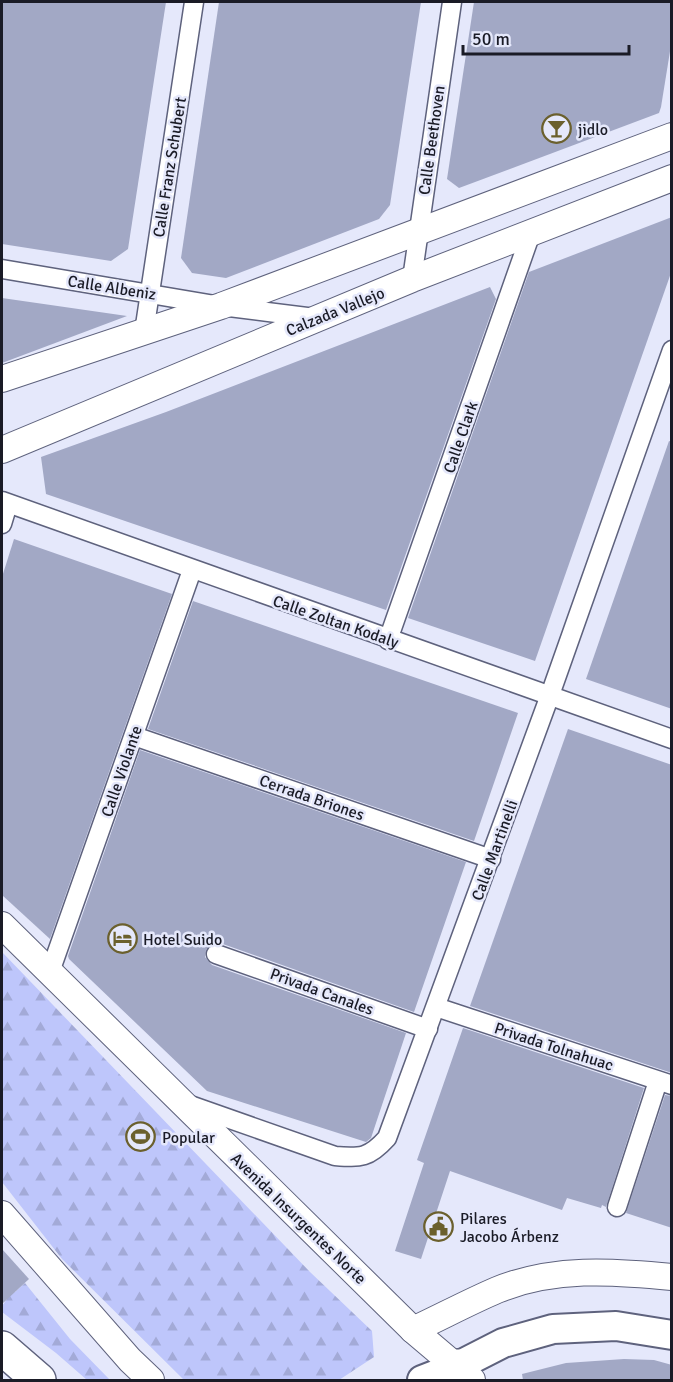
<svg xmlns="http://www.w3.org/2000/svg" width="673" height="1382" font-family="Signika,sans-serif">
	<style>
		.forest { fill: url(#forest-firs) }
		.building { fill: #a2a8c5 }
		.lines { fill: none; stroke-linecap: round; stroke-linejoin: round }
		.street-casing { stroke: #5e627d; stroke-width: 21 }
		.secondary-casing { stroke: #5e627d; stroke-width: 28 }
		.primary-casing { stroke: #5e627d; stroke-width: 32 }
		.highway-casing { stroke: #5e627d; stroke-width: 36 }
		.street { stroke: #fff; stroke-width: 18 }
		.secondary { stroke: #fff; stroke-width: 26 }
		.primary { stroke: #fff; stroke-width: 28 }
		.highway { stroke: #fff; stroke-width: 33 }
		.labels { text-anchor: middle; stroke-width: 5; stroke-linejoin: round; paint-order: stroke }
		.poi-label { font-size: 16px; fill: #1a1b26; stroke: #e5e8fb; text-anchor: start }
		.street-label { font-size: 16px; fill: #1a1b26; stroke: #e5e8fb }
	</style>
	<defs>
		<pattern id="forest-firs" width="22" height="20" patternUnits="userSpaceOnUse" patternTransform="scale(1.5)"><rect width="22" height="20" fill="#bec6fb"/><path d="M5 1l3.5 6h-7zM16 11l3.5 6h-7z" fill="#a3aad7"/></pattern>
	</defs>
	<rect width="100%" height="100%" fill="#e5e8fb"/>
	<g class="forest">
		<polygon points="2,952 310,1272 372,1331 374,1357 339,1380 184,1380 62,1259 2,1182"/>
		<polygon points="2,1278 15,1292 25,1283 70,1339 110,1380 87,1380 56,1353 2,1312 2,1306 7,1299 2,1294"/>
	</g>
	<g class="building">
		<polygon points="2,2 166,2 128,249 111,261 2,244"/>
		<polygon points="219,2 421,2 390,205 379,219 226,278 192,273 181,258"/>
		<polygon points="474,2 672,2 672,39 661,107 659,113 459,188 447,179"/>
		<polygon points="672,217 672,270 535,661 408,618 529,272"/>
		<polygon points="490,287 496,299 386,610 46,494 41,457 166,412"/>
		<polygon points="2,298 127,316 2,363"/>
		<polygon points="669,441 672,442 672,709 586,679"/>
		<polygon points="14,539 172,594 50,939 2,895 2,577"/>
		<polygon points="193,601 518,713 474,841 148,729"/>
		<polygon points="568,729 672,765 672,1073 470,1006"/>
		<polygon points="140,750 466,862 414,1012 220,943 213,943 206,950 205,957 212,965 406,1033 371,1138 366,1142 207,1091 69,959 68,956"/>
		<polygon points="463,1028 644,1088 606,1207 602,1205 601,1208 567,1198 562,1210 450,1171 421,1259 395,1251 424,1163 417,1160"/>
		<polygon points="665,1095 672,1096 672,1228 626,1213"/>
		<polygon points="2,1249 29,1279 2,1304"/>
		<polygon points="624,1359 654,1360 672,1365 672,1380 523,1380 522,1374 566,1363"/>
	</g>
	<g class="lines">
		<defs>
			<g id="street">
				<polyline points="2,269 221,306 315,318"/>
				<polyline points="412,279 452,2"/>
				<polyline points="144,332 194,2"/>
				<polyline points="2,501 672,739"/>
				<polyline points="2,524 8,504"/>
				<polyline points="388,640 531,233"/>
				<polyline points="134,736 491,859"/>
				<polyline points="216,954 428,1029"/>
				<polyline points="50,972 192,570"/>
				<polyline points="436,1007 672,1085"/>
				<path d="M187 1104 335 1156C361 1158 369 1158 387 1138L550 695 672 350"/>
				<polyline points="617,1207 658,1081"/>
			</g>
			<g id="secondary">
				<polyline points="2,379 221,306 672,136"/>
				<polyline points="2,450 412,279 672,178"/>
				<polyline points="2,925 413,1330 472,1380"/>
				<polyline points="2,1214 130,1360 151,1380"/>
				<path d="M413 1330C441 1317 469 1302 497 1290 553 1267 613 1271 672 1277"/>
			</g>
			<polyline id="primary" points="422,1380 458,1366 503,1343 553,1329 616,1326 672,1335"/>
			<g id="highway">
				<polyline points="2,1348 39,1380"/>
				<polyline points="450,1380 458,1366"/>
			</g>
		</defs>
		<use href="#street" class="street-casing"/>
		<use href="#secondary" class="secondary-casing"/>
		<use href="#primary" class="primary-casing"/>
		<use href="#highway" class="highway-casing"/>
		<use href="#street" class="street"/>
		<use href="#secondary" class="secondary"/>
		<use href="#primary" class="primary"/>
		<use href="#highway" class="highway"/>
	</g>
	<defs>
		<symbol id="bar-ring" viewBox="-11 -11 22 22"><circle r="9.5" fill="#e5e8fb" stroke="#6b602d" stroke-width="1.5"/><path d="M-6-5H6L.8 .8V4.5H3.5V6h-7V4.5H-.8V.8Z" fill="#6b602d"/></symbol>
		<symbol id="hotel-ring" viewBox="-11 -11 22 22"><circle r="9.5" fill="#e5e8fb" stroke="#6b602d" stroke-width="1.5"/><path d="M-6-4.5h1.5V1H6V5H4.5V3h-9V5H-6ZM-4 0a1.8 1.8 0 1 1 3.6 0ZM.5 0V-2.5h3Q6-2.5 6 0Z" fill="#6b602d"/></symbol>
		<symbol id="stadium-ring" viewBox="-11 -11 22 22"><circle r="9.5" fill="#e5e8fb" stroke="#6b602d" stroke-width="1.5"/><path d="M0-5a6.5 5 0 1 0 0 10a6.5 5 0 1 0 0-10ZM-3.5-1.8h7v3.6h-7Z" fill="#6b602d"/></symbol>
		<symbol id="civic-ring" viewBox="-11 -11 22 22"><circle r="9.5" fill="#e5e8fb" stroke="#6b602d" stroke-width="1.5"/><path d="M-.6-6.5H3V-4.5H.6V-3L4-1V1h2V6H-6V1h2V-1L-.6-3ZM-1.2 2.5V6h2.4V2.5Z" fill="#6b602d"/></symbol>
	</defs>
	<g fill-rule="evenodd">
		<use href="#bar-ring" x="540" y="112" width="33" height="33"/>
		<use href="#hotel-ring" x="106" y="922" width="33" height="33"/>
		<use href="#stadium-ring" x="124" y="1120" width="33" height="33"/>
		<use href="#civic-ring" x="422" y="1210" width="33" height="33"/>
	</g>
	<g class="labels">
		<g class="poi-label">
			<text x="578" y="135">jidlo</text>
			<text x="143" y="945">Hotel Suido</text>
			<text x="162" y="1143">Popular</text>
			<text x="460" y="1224">Pilares<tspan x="460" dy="18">Jacobo Árbenz</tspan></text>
		</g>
		<g class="street-label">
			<text transform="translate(431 140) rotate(-82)" y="6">Calle Beethoven</text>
			<text transform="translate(169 167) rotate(-81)" y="6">Calle Franz Schubert</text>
			<text transform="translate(112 287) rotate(9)" y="6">Calle Albeniz</text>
			<text transform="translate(335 311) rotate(-22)" y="6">Calzada Vallejo</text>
			<text transform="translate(460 437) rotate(-71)" y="6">Calle Clark</text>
			<text transform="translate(336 621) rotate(19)" y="6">Calle Zoltan Kodaly</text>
			<text transform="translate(121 771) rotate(-71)" y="6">Calle Violante</text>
			<text transform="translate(312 797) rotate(19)" y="6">Cerrada Briones</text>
			<text transform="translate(494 850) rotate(-70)" y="6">Calle Martinelli</text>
			<text transform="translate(322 991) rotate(20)" y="6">Privada Canales</text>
			<text transform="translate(554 1046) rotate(18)" y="6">Privada Tolnahuac</text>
			<text transform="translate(299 1218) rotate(44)" y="6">Avenida Insurgentes Norte</text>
		</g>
	</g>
	<rect width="673" height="1382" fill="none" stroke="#1a1b26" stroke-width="6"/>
	<path d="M463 45v9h166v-9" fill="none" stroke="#1a1b26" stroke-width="3"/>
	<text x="472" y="45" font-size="18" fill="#1a1b26" stroke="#e5e8fb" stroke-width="4.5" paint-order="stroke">50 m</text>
</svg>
